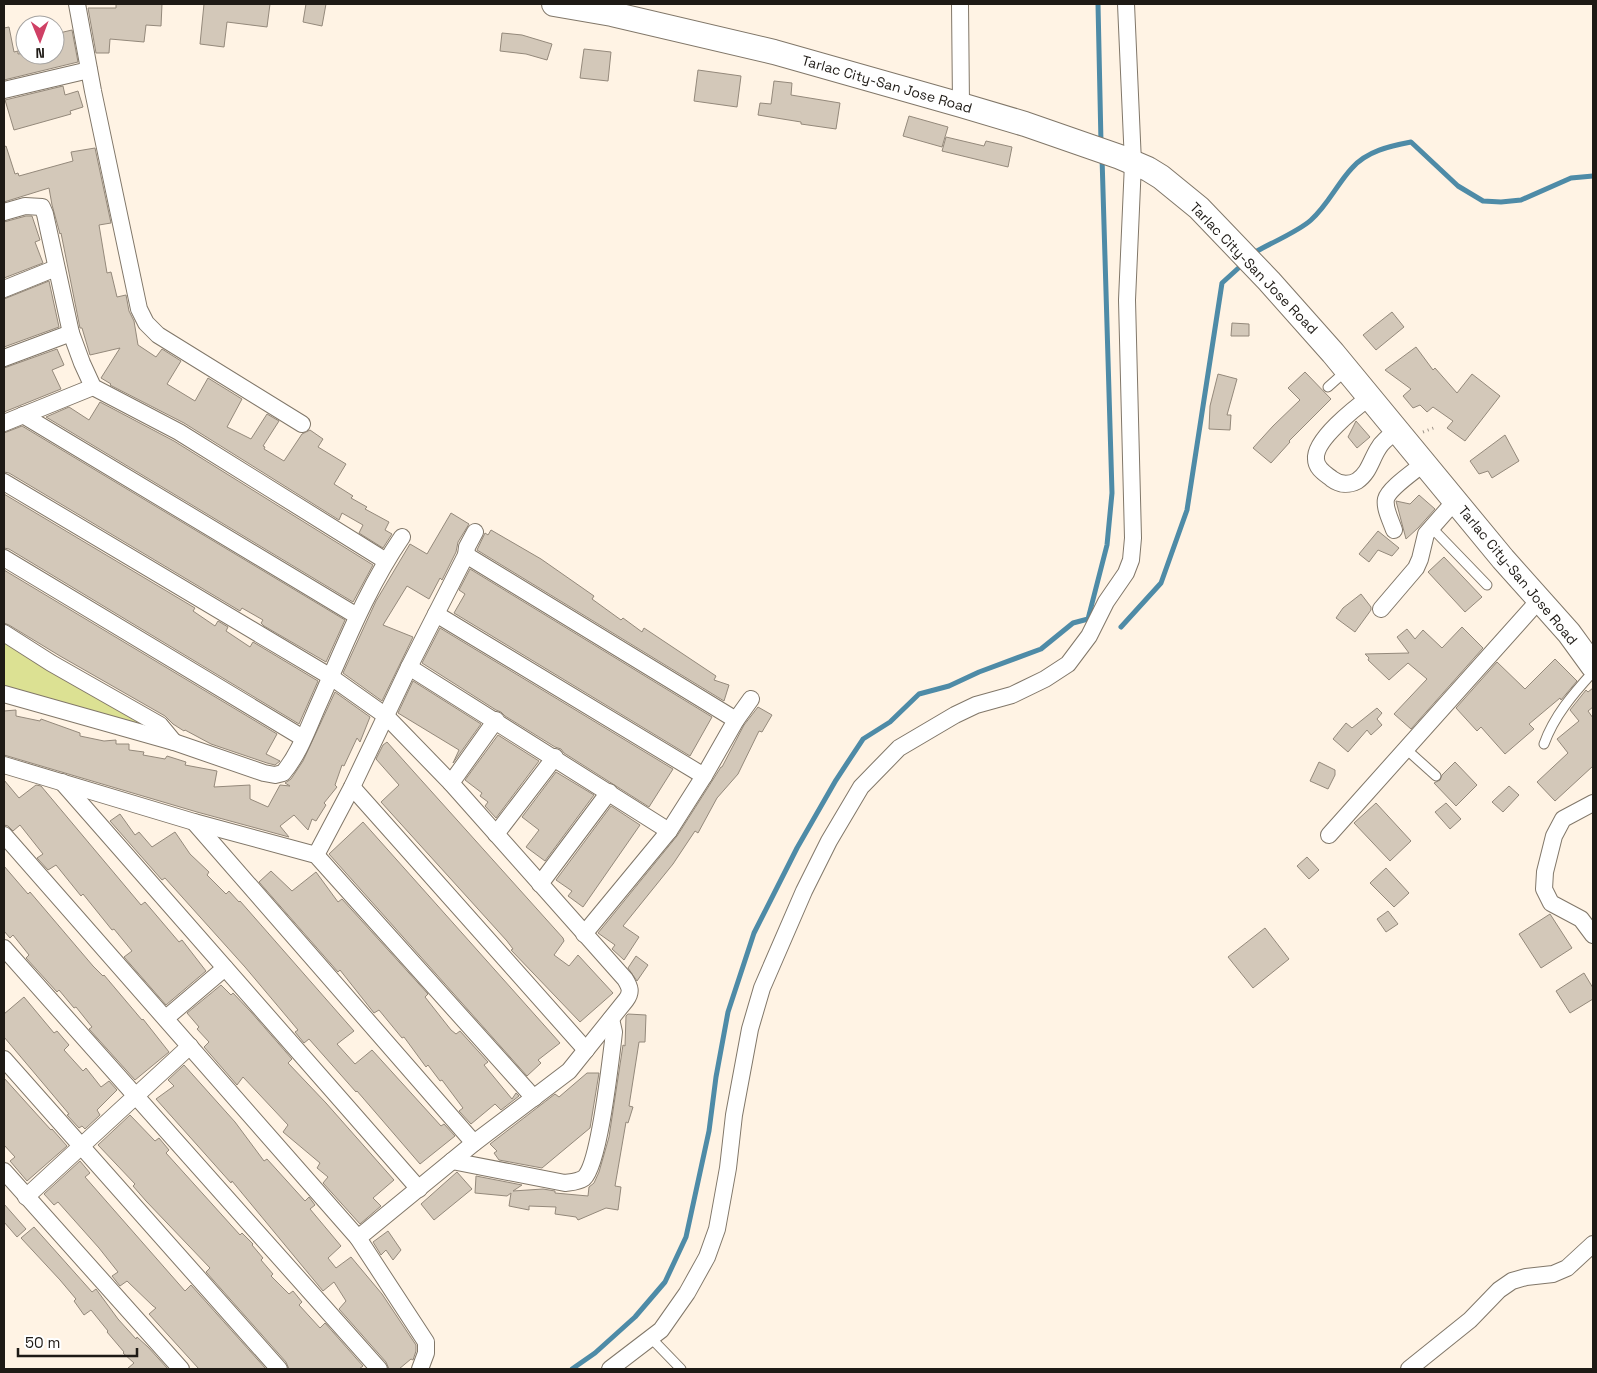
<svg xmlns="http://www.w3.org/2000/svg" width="1597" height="1373" font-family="'Space Grotesk',sans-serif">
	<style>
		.green { fill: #dce193 }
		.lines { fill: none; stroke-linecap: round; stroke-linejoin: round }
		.stream { stroke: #4e8ba7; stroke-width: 5 }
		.building { fill: #d3c8b9; stroke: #94897b }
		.service-casing { stroke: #817769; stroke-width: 11 }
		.minor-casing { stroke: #817769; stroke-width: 18 }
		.secondary-casing { stroke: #817769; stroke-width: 26 }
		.path { stroke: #9c9389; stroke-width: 3; stroke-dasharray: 1 4; stroke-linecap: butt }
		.service { stroke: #fff; stroke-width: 9 }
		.minor { stroke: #fff; stroke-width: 16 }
		.secondary { stroke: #fff; stroke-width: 24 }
		.labels { text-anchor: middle; stroke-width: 4; stroke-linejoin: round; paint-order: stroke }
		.street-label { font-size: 14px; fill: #1e1a15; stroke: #fff }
	</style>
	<rect width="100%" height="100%" fill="#fff3e4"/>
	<polygon class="green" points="4,633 192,749 4,698"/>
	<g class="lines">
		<g class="stream">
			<polyline points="1098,4 1101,143"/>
			<path d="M1252 255 1257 251C1273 242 1299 231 1311 220 1328 205 1337 184 1352 168 1367 151 1390 146 1411 142L1458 186 1483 201 1501 202 1521 200 1571 178 1593 176"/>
			<polyline points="1121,627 1161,583 1187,510 1222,283 1244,263"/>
			<polyline points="572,1369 595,1353 635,1317 665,1282 686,1237 709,1131 716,1077 728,1012 754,933 797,848 836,780 863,739 890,722 919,694 949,686 979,672 1041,649 1073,623 1088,619 1107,545 1112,493 1102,157"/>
		</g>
	</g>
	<g class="building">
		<polygon points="116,4 162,4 161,26 146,25 144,42 110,39 109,53 96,53 88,8 116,8"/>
		<polygon points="204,4 270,4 267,27 227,22 224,47 200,44"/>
		<polygon points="306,4 326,4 322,26 303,22"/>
		<polygon points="9,27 14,52 18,51 18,54 25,53 25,55 55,55 55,34 72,30 78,62 4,80 4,28"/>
		<polygon points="502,33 522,35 552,44 547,60 526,54 500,51"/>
		<polygon points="584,49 611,52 608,81 580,78"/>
		<polygon points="698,70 741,76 737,107 694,101"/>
		<polygon points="774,81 792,83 791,95 840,103 836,129 801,124 801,122 758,115 760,103 771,104"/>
		<polygon points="63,86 65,95 78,91 83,107 70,111 71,114 14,130 5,100"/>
		<polygon points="909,116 948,127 942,147 903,136"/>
		<polygon points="946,137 984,146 986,141 1012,147 1008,167 942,151"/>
		<polygon points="6,146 15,174 18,173 19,176 73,161 71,152 95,148 111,223 99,225 107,273 111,272 117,297 126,295 129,311 134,321 138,345 156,357 162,349 181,361 167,384 195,401 208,378 242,399 227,427 251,439 267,414 279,421 263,446 265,447 264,449 284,461 302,434 310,430 323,439 318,447 346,464 334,484 353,496 351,498 367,507 365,509 389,522 385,530 392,534 383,548 359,533 363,525 342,513 339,520 184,423 110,385 111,384 101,378 120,348 90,355 82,328 80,328 61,233 60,234 52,205 49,188 4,202 4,147"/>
		<polygon points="26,216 32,216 40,240 35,242 43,263 4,278 4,222"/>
		<polygon points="49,281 59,327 4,347 4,299"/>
		<polygon points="1392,312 1404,327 1376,350 1363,335"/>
		<polygon points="1232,323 1249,324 1249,336 1231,336"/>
		<polygon points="1416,347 1433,370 1435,368 1457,393 1472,374 1500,396 1465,441 1447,428 1453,421 1433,407 1427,412 1420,405 1413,408 1403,396 1411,389 1385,370"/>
		<polygon points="57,349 64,365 52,370 61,389 4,412 4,368"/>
		<polygon points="1305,372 1331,399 1289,441 1290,442 1271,463 1253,448 1273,426 1300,400 1288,388"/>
		<polygon points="1218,374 1237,379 1227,415 1231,415 1230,430 1209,429 1210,406"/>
		<polygon points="100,402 174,441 373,565 353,602 46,417 69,407 89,420"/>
		<polygon points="1356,421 1370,437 1357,448 1348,437"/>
		<polygon points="22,426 345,620 326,662 264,626 261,623 263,620 242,608 240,611 9,473 4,472 4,433"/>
		<polygon points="1505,435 1519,461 1492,478 1488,471 1479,474 1470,461"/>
		<polygon points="4,494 195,608 193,611 215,626 218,621 228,627 226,631 250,647 253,642 318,681 299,724 9,549 4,548"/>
		<polygon points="1419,495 1435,509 1418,528 1406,539 1396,501 1410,504"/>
		<polygon points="451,513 469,524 458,542 456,552 442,580 440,578 429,599 407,586 383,625 413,637 382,701 343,673 376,601 410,544 427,554"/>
		<polygon points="491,530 541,559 594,596 592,599 621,620 623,618 642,632 644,628 716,676 714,680 729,685 724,701 477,550 485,533 488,535"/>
		<polygon points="1378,531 1399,548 1392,556 1378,550 1369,562 1359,554"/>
		<polygon points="1444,557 1482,597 1465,612 1428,572"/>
		<polygon points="470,569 712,717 690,756 454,613 465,594 459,590"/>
		<polygon points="4,570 277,734 266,754 280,761 275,765 267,763 211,744 185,730 184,731 173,724 165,716 60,656 9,625 4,623"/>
		<polygon points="1361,594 1371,607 1371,610 1355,632 1336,618 1343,608"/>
		<polygon points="1462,627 1483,648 1411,729 1394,714 1427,679 1408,663 1389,680 1368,660 1369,658 1365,654 1409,653 1397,637 1407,629 1415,639 1423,630 1442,648"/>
		<polygon points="440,628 673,769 649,807 564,753 561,749 555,747 505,716 501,712 496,710 422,663"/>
		<polygon points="1555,659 1577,681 1561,700 1560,698 1529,724 1534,729 1505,754 1481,727 1477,731 1456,708 1497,662 1525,689"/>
		<polygon points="413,681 481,724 453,763 459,750 398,713"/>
		<polygon points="1593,688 1593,707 1588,711 1593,718 1593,766 1555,801 1537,782 1568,753 1557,739 1579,721 1570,710 1586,690 1588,692"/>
		<polygon points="335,692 370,717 360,742 357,738 344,766 342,765 335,785 337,787 324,803 326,805 316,821 312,819 308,830 294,815 280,826 289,837 197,812 4,755 4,711 16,710 16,716 40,721 41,719 80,733 80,736 104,741 116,740 116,744 129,744 129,750 144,752 143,755 165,759 167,756 186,762 185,765 217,771 214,787 250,785 250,799 268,807 280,785 290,786 285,783 291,779 303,761"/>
		<polygon points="758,707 772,715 762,732 759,731 738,774 717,798 698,833 695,831 673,864 623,926 639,937 624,960 612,949 615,945 598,933 677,836 721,767 722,767 744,725"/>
		<polygon points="1377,708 1382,713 1377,719 1382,725 1371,735 1367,730 1348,752 1333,739 1346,723 1352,728"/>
		<polygon points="498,735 539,761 496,818 485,806 488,802 480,796 482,793 465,780"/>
		<polygon points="387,742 563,938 564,941 554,955 569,966 578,955 613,993 580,1022 511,950 513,949 507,941 381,802 399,785 376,759 383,745"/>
		<polygon points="1319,762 1335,770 1335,775 1328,789 1310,781"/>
		<polygon points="1455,762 1477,785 1456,806 1434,783 1440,780 1442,775"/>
		<polygon points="556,772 594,795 545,861 526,847 539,830 522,817"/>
		<polygon points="4,780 19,798 36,785 41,786 141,905 145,902 179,942 182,940 206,971 166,1005 124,957 132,951 114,929 112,930 83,894 81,896 56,865 48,870 37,858 43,854 20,825 13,831 8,826 4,825"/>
		<polygon points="1509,786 1519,795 1503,812 1492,802"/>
		<polygon points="1376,803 1411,841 1390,861 1354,823"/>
		<polygon points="1446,803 1461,819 1450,829 1435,812"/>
		<polygon points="611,806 640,825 583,907 568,896 572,891 556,880"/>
		<polygon points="120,814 135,835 139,832 152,847 175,832 190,854 209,872 207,875 226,894 229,891 239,902 240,901 354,1031 337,1044 355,1064 372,1050 441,1126 444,1124 455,1136 420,1164 357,1091 356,1092 309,1039 304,1043 295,1032 298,1030 245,967 165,878 162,880 110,821"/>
		<polygon points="363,822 560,1043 538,1060 541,1063 527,1076 329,854"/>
		<polygon points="1307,857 1319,870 1309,879 1297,866"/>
		<polygon points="4,866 28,894 30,892 93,966 103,976 104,975 142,1020 143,1019 169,1052 135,1080 89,1029 92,1027 76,1007 74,1008 59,990 57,992 26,958 29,955 13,935 10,938 4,931"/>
		<polygon points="1386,868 1409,893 1394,907 1370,883"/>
		<polygon points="271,871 292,891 316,872 338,902 342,899 428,994 425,997 451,1030 456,1034 460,1031 488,1062 484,1065 512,1099 516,1093 519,1096 501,1110 495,1104 471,1124 459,1111 463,1108 442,1080 440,1081 428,1065 426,1067 404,1037 402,1038 379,1010 374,1013 340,970 338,972 259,882"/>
		<polygon points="1388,911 1398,924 1386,932 1377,919"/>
		<polygon points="1550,914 1572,948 1541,968 1519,934"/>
		<polygon points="1265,928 1289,959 1253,988 1228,957"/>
		<polygon points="636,956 648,965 637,981 628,968"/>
		<polygon points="1584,973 1593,988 1593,999 1570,1013 1556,991"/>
		<polygon points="221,985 231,995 233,993 251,1012 292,1059 288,1063 326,1103 394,1180 373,1198 381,1206 360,1224 323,1183 328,1177 317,1168 320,1163 283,1132 288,1125 243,1077 237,1085 204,1047 209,1042 197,1029 199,1027 187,1013"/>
		<polygon points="24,997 54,1033 57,1031 69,1045 64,1050 83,1071 86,1068 101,1087 109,1081 117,1090 97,1110 100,1115 85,1129 82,1126 79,1128 67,1115 69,1114 4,1037 4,1014"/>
		<polygon points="628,1014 646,1015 645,1042 639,1042 629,1106 633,1107 628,1123 626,1122 615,1186 621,1187 618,1210 606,1208 578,1220 576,1217 555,1214 556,1207 529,1206 529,1210 509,1206 511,1193 507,1196 475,1193 476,1176 522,1185 513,1191 543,1189 555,1191 555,1193 588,1196 589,1187 594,1183 599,1172 609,1137 623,1045 625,1046 626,1016"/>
		<polygon points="184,1065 235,1122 264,1161 267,1159 305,1201 309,1197 315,1205 310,1209 341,1246 328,1258 336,1268 351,1257 382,1294 416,1345 416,1351 413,1360 411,1359 399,1369 389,1369 386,1362 339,1309 346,1301 334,1282 323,1291 232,1181 231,1183 156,1099 174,1086 168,1080"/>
		<polygon points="587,1073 599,1073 590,1128 542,1168 499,1160 494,1153 497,1151 490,1144 555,1094 559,1097"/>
		<polygon points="4,1078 51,1130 52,1129 67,1146 27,1181 10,1161 15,1157 4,1145"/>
		<polygon points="130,1115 155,1141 159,1138 169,1150 166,1153 240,1235 242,1233 253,1244 252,1245 263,1258 261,1260 273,1274 271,1276 289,1294 293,1291 302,1302 299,1305 320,1328 325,1323 363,1366 359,1369 289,1369 286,1362 206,1272 210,1268 146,1201 133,1186 135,1184 98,1145"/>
		<polygon points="80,1161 90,1173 85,1177 185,1291 191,1285 266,1369 199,1369 149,1314 156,1308 153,1306 127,1281 120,1286 112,1276 118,1272 99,1248 58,1202 54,1205 44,1194"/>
		<polygon points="457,1172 472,1189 434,1220 421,1204"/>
		<polygon points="4,1204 26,1229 17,1237 4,1222"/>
		<polygon points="34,1227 92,1292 96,1289 118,1319 136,1339 137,1337 148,1347 168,1369 127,1369 134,1363 123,1353 124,1352 107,1332 108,1331 91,1310 84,1315 74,1301 76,1299 60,1280 21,1238"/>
		<polygon points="388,1231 401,1250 393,1260 386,1250 381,1255 373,1242"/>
	</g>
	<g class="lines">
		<defs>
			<g id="service">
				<polyline points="1328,387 1347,370"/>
				<polyline points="1431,527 1487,585"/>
				<path d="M1544 744C1554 716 1573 694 1593 672"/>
				<polyline points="1406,749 1436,776"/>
				<polyline points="651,1338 681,1369"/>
			</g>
			<g id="minor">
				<polyline points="77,4 93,91 139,309 146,323 158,335 302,424"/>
				<polyline points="960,4 961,105"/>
				<polyline points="4,90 89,70"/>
				<polyline points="4,212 25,206 42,207 45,214 71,333 82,363 93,387 179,432 386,561"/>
				<polyline points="4,289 56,268"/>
				<polyline points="4,358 71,333"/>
				<path d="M1370 397C1355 408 1314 440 1316 459 1316 469 1326 474 1332 479 1340 485 1349 485 1357 481 1369 473 1371 460 1378 449 1382 441 1390 436 1397 431"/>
				<polyline points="23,415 357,616"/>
				<polyline points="4,423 93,387"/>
				<path d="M4 482 331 677 386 716 451 783 625 979C630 987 632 992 626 1000L569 1071 474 1143 358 1238"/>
				<path d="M1394 530C1391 521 1384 508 1386 499 1389 488 1415 471 1424 463"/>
				<polyline points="466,555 736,720"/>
				<polyline points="4,558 303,738"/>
				<polyline points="1381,609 1416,568 1420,559 1426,534 1455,501"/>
				<polyline points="436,614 704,776"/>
				<polyline points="4,633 51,663 160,725 174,742"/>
				<polyline points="409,667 669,831"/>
				<path d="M4 694 174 742 264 773 275 775 283 773C300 753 309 725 320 701 345 645 367 588 402 537"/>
				<polyline points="4,765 194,822 316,855 534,1098"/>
				<polyline points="62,782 419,1189"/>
				<polyline points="451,783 496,720"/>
				<polyline points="352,787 586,1050"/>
				<polyline points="1593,803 1563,819 1554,836 1545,872 1544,889 1551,903 1581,919 1593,935"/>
				<polyline points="194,822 474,1143"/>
				<polyline points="496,834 555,757"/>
				<polyline points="4,835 358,1238 426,1342 426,1353 420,1369"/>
				<polyline points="1329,835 1540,599"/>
				<polyline points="316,855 352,787 409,667 466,555 467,547 475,532"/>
				<polyline points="540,884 609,792"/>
				<polyline points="584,934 669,831 704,776 736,720 751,699"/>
				<polyline points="4,948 379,1369"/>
				<polyline points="166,1018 225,968"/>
				<polyline points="4,1059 279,1369"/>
				<path d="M452 1161 565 1183C572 1182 578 1182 584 1178 599 1164 610 1065 613 1041L614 1032 611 1019"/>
				<polyline points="4,1171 181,1369"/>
				<polyline points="26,1197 190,1046"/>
				<polyline points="610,1369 661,1330 687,1293 707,1257 717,1229 728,1168 734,1115 750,1029 762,988 804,891 829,841 861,787 899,748 955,715 976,705 1012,695 1045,679 1068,664 1089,636 1106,602 1126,573 1131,560 1133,538 1127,300 1133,163 1126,4"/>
				<polyline points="1409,1369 1470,1320 1499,1290 1512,1281 1526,1277 1553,1274 1567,1268 1593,1244"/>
			</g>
			<polyline id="secondary" points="554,4 612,14 774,52 961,105 1025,124 1120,157 1148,169 1161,177 1199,208 1269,281 1333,353 1503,559 1569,633 1593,666"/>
		</defs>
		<use href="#service" class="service-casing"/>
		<use href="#minor" class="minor-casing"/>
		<use href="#secondary" class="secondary-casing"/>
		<polyline class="path" points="1423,432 1436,427"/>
		<use href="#service" class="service"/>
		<use href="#minor" class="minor"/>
		<use href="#secondary" class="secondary"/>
	</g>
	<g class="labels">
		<g class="street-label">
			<text transform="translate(887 84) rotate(16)" y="5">Tarlac City-San Jose Road</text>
			<text transform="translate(1254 268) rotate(46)" y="5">Tarlac City-San Jose Road</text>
			<text transform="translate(1518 575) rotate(50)" y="5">Tarlac City-San Jose Road</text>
		</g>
	</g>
	<rect width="1597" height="1373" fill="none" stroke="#1e1a15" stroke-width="10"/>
	<g transform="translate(40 40) rotate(179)"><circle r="24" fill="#ffffff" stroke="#a5a3a1"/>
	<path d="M0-4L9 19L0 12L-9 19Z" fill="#cf4065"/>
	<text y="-8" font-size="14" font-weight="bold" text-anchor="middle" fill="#1e1a15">N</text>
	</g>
	<path d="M18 1348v8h119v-8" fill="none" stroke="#1e1a15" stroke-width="2.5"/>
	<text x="25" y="1348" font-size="15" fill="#1e1a15" stroke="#ffffff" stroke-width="4" paint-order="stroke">50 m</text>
</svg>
